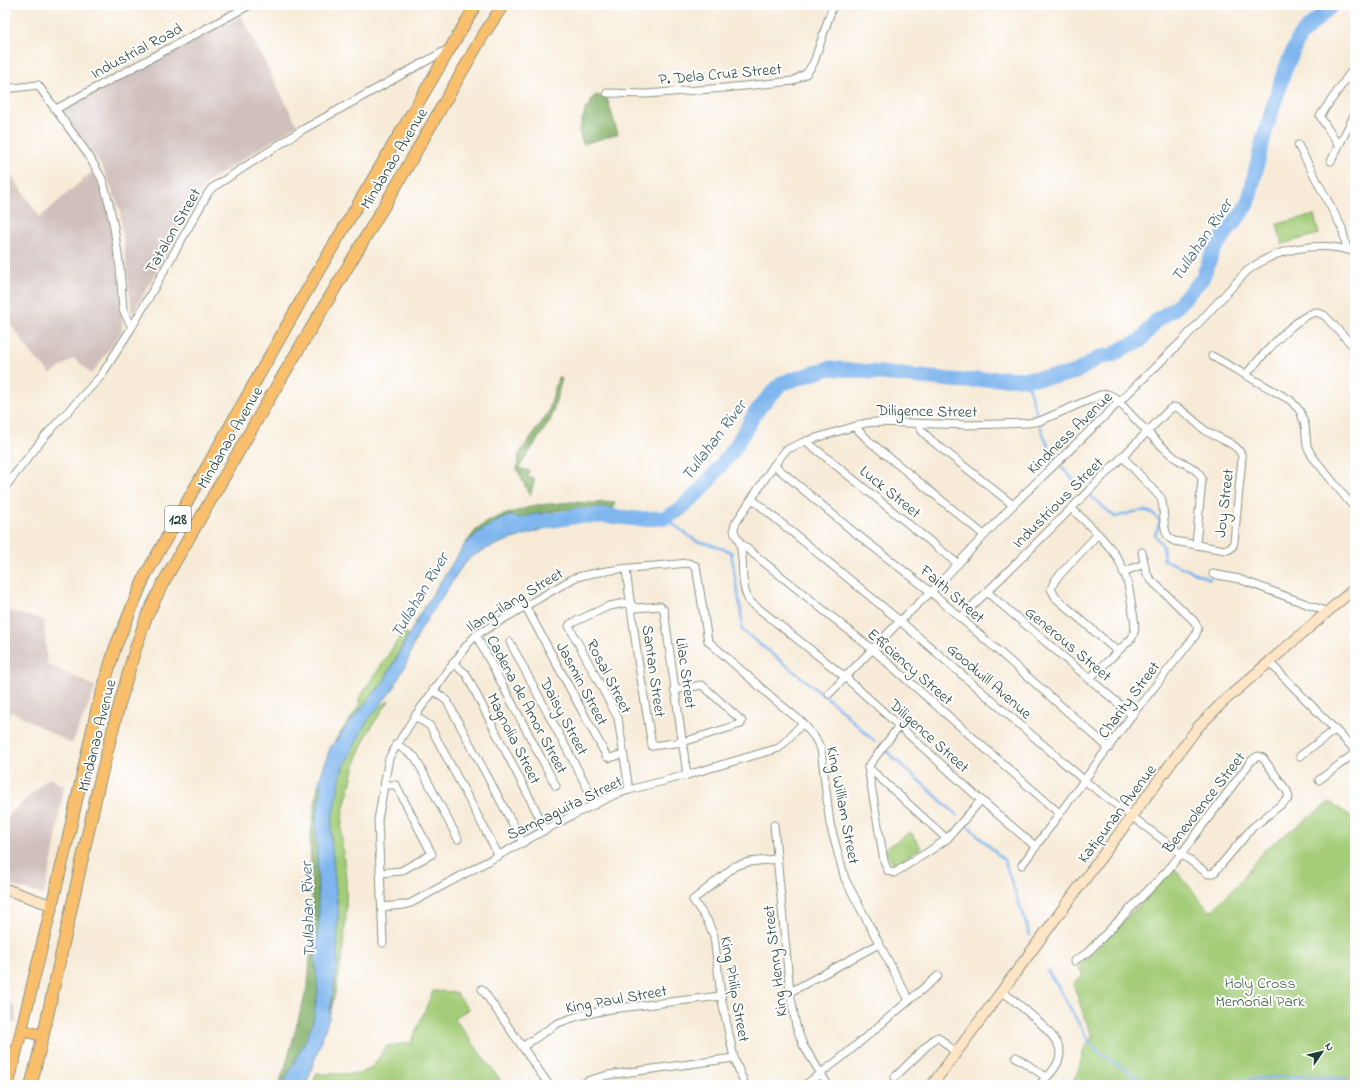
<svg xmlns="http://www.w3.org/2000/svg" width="1360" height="1090" font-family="'Indie Flower',sans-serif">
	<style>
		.industrial { fill: #d0c0bc }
		.green { fill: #a4cd79; stroke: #628556 }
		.forest { fill: #83b069; stroke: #51764e }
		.water { fill: #7fb6ee; stroke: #4f7a91 }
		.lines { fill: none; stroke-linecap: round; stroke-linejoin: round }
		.stream { stroke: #7fb6ee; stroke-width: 2.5 }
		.river { stroke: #7fb6ee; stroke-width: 15 }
		.minor-casing { stroke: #8b9486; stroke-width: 9 }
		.secondary-casing { stroke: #8b9486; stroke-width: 12 }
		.primary-casing { stroke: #8b9486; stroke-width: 13 }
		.minor { stroke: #fff; stroke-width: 7 }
		.secondary { stroke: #fde5c5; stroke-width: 10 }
		.primary { stroke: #f9bf6d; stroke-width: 11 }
		.labels { text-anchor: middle; stroke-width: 4; stroke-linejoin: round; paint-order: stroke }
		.shield { fill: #fff; stroke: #627771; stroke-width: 1 }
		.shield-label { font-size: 15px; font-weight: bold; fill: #1f3d34 }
		.street-label { font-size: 16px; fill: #1f3d34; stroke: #fff }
		.park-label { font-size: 16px; fill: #406145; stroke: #fff }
		.water-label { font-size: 17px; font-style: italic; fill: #3c616c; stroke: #fff }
	</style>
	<rect width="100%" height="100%" fill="#fff"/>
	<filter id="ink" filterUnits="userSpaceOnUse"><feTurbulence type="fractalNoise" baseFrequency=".025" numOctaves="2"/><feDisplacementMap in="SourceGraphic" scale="8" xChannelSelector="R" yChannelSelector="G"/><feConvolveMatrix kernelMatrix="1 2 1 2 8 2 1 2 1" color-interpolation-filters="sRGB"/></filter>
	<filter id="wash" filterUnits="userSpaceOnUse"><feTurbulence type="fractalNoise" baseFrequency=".012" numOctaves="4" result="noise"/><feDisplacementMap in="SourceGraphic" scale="16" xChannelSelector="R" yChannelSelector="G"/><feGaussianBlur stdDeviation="0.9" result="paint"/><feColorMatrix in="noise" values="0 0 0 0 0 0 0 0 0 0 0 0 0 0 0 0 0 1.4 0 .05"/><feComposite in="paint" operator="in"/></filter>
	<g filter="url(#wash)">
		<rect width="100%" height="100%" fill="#f7ebd8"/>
		<g class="industrial">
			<polygon points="241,16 297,125 207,182 132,314 120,210 103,168 61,110"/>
			<polygon points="5,171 11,175 40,217 93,171 108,203 123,306 122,331 92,374 74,358 51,374 33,356 5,316"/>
			<polygon points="5,610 44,620 47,664 96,687 72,744 11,711 5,723"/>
			<polygon points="49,778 64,786 53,856 44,895 5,884 5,819"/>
			<polygon points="14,1004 17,1023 5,1025 5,1005"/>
		</g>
		<g class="green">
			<polygon points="1314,215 1319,234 1282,244 1277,224"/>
			<polygon points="404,631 408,634 383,683 350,721 330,748 361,703 358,700"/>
			<path d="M389 701C379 716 367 731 361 748 356 760 353 773 350 786 347 797 343 808 342 819 340 840 345 861 346 882 348 928 341 974 329 1018L337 966 338 913 331 838 332 819 336 795 342 770 358 737 366 723 377 708Z"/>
			<polygon points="1330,802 1355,819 1355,1085 1070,1085 1078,1072 1085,1046 1093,1036 1085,1019 1073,983 1083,975 1078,967 1175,869 1210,912 1239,883 1264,850"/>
			<polygon points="911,832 921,848 894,865 884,849"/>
			<polygon points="433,991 455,992 469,1009 454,1018 504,1085 313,1085 316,1074 359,1074 372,1067 387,1046 411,1043"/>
		</g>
		<g class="forest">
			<polygon points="596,95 607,98 618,134 583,144 579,131 586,107 589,107 592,98"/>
			<polygon points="558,377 562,379 551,419 519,468 530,471 528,477 535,479 530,496 517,469 519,454 548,413"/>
			<polygon points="574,502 590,503 615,502 614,508 586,508 560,510 520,518 509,516 494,523 482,530 465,544 476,530 485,523 498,517 536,505"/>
			<polygon points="318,785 322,786 316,821 319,922 315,956 318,991 313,1022 307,1037 283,1085 278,1085 285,1068 308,984 313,922 310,839"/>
		</g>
		<polygon class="water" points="540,513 547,528 503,542 484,550 471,557 461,568 421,629 413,646 409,658 393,689 366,723 342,770 332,819 331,838 338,913 337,966 329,1018 306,1085 283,1085 307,1037 313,1022 318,991 315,956 319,922 316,821 322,786 318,785 319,782 330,748 363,706 383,683 421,612 465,544 482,530 494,523 509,516 520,518"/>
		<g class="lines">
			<g class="stream">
				<polyline points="1026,379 1037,415"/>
				<polyline points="1040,426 1054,460"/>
				<polyline points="1062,468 1082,488"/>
				<path d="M1092 497 1115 517C1132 513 1150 503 1160 522L1155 535 1163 546 1164 560 1210 579"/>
				<polyline points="665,518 696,541 709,544 731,552 741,612 742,630 836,705 875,742"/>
				<polyline points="885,750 958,816"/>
				<polyline points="967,825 1004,860 1030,935"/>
				<polyline points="1047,970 1059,988 1087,1038 1096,1049 1108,1059 1151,1085"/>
				<polyline points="1217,1085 1259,1078 1304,1076 1341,1078 1355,1084"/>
			</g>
			<polyline class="river" points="524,525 578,516 609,516 638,519 665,518 679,510 702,489 734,449 754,415 762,404 782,383 830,368 962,381 1003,378 1026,379 1060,376 1076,372 1100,357 1113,355 1123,348 1140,341 1156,321 1175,308 1202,279 1214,249 1248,204 1263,139 1284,72 1299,37 1332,5"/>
		</g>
	</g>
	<g filter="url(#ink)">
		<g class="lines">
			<defs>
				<g id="minor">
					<polyline points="5,89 38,85 89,156 102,179 109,203 114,228 120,268 123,310 132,327"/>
					<polyline points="607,93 646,94 724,88 793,81 807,73 814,62 833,5"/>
					<polyline points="56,109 250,5"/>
					<polyline points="1298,145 1342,228 1347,249"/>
					<polyline points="1338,145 1320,116 1355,66"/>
					<polyline points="1331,161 1355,114"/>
					<polyline points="1212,356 1290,400 1300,411 1305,425 1307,446 1312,456 1355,509"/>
					<path d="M1246 374C1263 356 1291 320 1315 312L1324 315 1355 348"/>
					<polyline points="918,424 922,431 931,440 1013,505"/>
					<polyline points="855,427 869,441 984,535"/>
					<polyline points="806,441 958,564"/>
					<polyline points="774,465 849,528 931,592 1109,748"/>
					<polyline points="5,487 45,436 101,376 132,327 208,193 212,188 302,130 450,48"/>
					<polyline points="752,499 900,621 1085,781 1208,874 1214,873 1252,828 1288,799 1289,797 1287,791 1263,758 1258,756 1252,760 1181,854 1167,871 1093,947 1087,953 1074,961"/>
					<path d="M1071 508C1086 522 1102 536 1114 553 1125 568 1130 590 1132 608 1134 618 1137 628 1132 638L1089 679"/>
					<polyline points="1098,534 1055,580 1051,589 1056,598 1117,651"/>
					<polyline points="740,543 872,649 1060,814"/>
					<polyline points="626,570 638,660 652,746 683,742 741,724 742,721 702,685 674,690"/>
					<polyline points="1123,572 1144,564"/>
					<polyline points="1213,574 1239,579 1328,612"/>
					<polyline points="987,592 1132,715"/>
					<polyline points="526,607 607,757 610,758 623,754"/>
					<path d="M960 618C1031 550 1100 479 1170 409L1174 407C1181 407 1199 426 1206 431 1217 438 1241 444 1242 458L1234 542C1233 547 1230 550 1225 550L1174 541C1160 536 1166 511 1161 498L1122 456"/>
					<polyline points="476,635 556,786"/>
					<polyline points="510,642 596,804"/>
					<polyline points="1269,662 1355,750"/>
					<polyline points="453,663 466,674 546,830"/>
					<polyline points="433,690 447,701 523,843"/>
					<path d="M829 694 900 621 935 588 1013 505 1182 341 1246 272C1275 248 1319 240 1355 252"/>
					<polyline points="415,716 430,726 499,856"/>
					<polyline points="899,726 868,767 884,861 888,871 894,873 928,852 947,839 981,800"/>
					<polyline points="396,744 415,757 458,839"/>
					<polyline points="1300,756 1335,730"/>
					<polyline points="868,767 947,839"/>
					<polyline points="1319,780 1355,753"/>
					<polyline points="629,790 618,718 569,626 570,624 609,606 626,603 637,608 660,606 664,610 687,775"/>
					<polyline points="774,825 790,992 796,1026 803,1045 828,1085"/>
					<path d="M1036 847 981 800 845 677 749 601C739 582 745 563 740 544 738 535 732 535 735 524L774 465 786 450 806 441 866 423 877 422 968 425 1027 423 1040 421 1100 395 1108 394 1114 397C1134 417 1152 439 1174 457 1183 464 1199 468 1202 479L1196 545"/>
					<polyline points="1022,865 1132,715 1195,636 1198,628 1194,621 1150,579 1146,572 1142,552"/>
					<polyline points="381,873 401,871 432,854 396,785 385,785"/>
					<polyline points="382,907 404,905 411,903 571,816 614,795 629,790 687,775 779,748 803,723"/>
					<path d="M383 943 378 820 389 758 415 716 467 645 476 635 574 578C611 567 650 567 688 563L696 566 708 641 775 700 803 723 815 738 821 749 830 824 845 879 909 1000"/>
					<polyline points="482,989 549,1085"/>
					<path d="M1002 991C1015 1002 1061 1035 1060 1053 1060 1066 1047 1077 1039 1085"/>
					<polyline points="790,992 879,944"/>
					<polyline points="522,1047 558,1023 578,1016 611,1009 721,996"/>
					<polyline points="1016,1057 1046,1077"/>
					<polyline points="895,1077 934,1039 938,1037 956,1053"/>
					<polyline points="581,1085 590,1080 608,1075 734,1058"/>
					<polyline points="745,1085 734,1058 721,996 714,936 707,920 693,900 735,866 749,862 777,859"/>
					<polyline points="805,1085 841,1058 938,976"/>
				</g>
				<g id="secondary">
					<polyline points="5,889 51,905"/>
					<polyline points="932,1085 1198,727 1224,701 1355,588"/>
				</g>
				<g id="primary">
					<polyline points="22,1030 43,1036"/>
					<polyline points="8,1085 67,843 97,709 115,648 145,576 306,292 476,5"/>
					<polyline points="31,1085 43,1036 98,788 116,717 134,653 146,618 163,583 269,399 402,176 482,37 503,5"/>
				</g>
			</defs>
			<use href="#minor" class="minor-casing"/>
			<use href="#secondary" class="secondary-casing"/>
			<use href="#primary" class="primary-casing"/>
			<use href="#minor" class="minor"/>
			<use href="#secondary" class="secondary"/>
			<use href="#primary" class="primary"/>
		</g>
	</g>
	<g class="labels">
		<rect class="shield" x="165" y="506" width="26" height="26" rx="3"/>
		<g class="shield-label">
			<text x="178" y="524">128</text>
		</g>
		<g class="street-label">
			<text transform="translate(136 50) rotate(-28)" y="6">Industrial Road</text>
			<text transform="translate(720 73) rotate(-5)" y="6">P. Dela Cruz Street</text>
			<text transform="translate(393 158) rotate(-59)" y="6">Mindanao Avenue</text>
			<text transform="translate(172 230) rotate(-60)" y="6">Tatalon Street</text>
			<text transform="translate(927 410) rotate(1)" y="6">Diligence Street</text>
			<text transform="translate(1069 432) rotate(-44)" y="6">Kindness Avenue</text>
			<text transform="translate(229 437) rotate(-60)" y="6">Mindanao Avenue</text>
			<text transform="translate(891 491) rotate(39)" y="6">Luck Street</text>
			<text transform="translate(1057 502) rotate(-45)" y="6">Industrious Street</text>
			<text transform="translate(1223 503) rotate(-83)" y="6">Joy Street</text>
			<text transform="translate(953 593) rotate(41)" y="6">Faith Street</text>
			<text transform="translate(514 599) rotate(-31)" y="6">Ilang-ilang Street</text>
			<text transform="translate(1069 643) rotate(40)" y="6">Generous Street</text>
			<text transform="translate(911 666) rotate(41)" y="6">Efficiency Street</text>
			<text transform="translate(655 671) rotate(82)" y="6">Santan Street</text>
			<text transform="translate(687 673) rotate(82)" y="6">Lilac Street</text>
			<text transform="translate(610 676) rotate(63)" y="6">Rosal Street</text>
			<text transform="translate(990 680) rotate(41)" y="6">Goodwill Avenue</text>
			<text transform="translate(583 683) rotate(62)" y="6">Jasmin Street</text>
			<text transform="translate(1128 699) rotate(-53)" y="6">Charity Street</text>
			<text transform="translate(528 704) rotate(62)" y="6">Cadena de Amor Street</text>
			<text transform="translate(565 716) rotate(62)" y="6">Daisy Street</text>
			<text transform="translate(96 735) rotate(-76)" y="6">Mindanao Avenue</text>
			<text transform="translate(930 735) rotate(42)" y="6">Diligence Street</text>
			<text transform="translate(515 738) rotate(63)" y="6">Magnolia Street</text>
			<text transform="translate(1203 802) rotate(-52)" y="6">Benevolence Street</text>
			<text transform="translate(844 805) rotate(79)" y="6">King William Street</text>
			<text transform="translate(564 807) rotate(-26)" y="6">Sampaguita Street</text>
			<text transform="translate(1116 813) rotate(-53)" y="6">Katipunan Avenue</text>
			<text transform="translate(774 961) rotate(-97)" y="6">King Henry Street</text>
			<text transform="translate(736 989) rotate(80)" y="6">King Philip Street</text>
			<text transform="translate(616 998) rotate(-10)" y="6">King Paul Street</text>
		</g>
		<g class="park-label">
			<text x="1260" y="988">Holy Cross<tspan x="1260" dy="18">Memorial Park</tspan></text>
		</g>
		<g class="water-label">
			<text transform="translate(1201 240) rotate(-56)" y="6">Tullahan River</text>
			<text transform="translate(713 440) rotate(-53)" y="6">Tullahan River</text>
			<text transform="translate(419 595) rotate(-59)" y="6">Tullahan River</text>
			<text transform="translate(307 910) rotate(-92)" y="6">Tullahan River</text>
		</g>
	</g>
	<rect width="1360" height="1090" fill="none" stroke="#fff" stroke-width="20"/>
	<g transform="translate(1322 1052) rotate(55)" stroke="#ffffff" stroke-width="3" paint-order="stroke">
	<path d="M0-3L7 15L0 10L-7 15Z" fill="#1f3d34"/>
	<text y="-6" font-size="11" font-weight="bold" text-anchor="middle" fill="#1f3d34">N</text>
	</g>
</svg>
